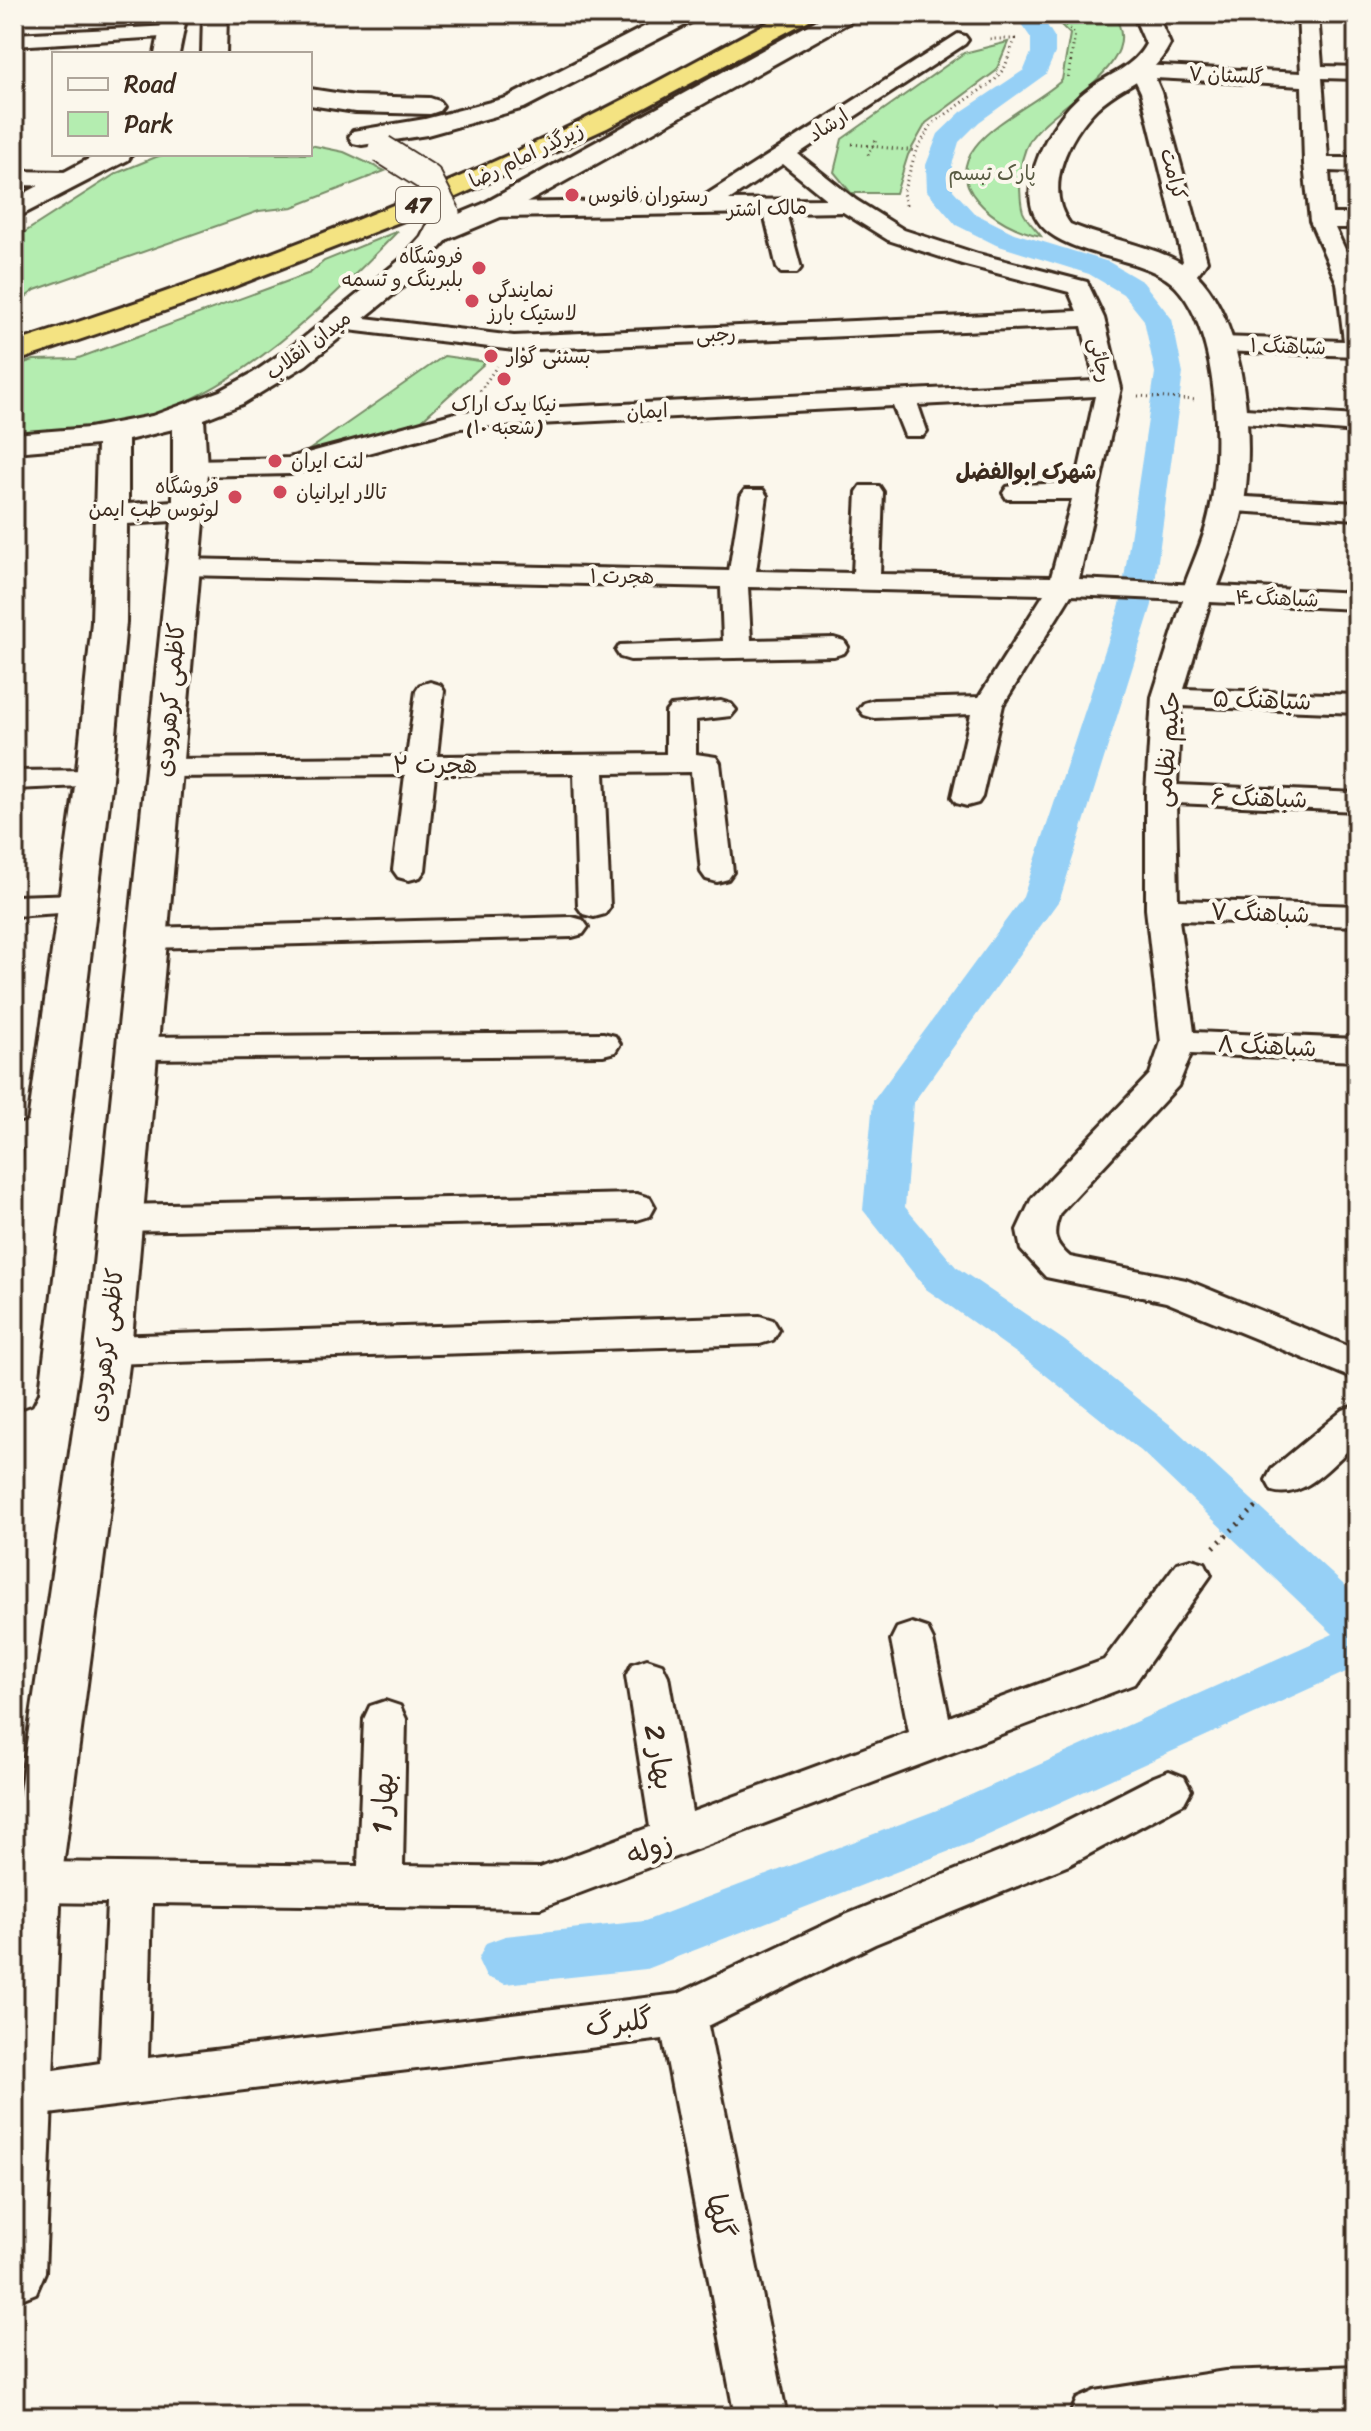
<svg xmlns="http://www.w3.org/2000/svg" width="1371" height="2431" font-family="Sriracha,'Playpen Sans Arabic',sans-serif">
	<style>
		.green { fill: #b4edb0; stroke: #788c67; stroke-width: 2 }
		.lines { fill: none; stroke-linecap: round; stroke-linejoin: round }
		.canal { fill: #96d0f6; fill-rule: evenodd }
		.street-casing { stroke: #3b2a1e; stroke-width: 6 }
		.secondary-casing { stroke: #3b2a1e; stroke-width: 6 }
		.highway-casing { stroke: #3b2a1e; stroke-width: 6 }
		.path-far1 { stroke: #3b2a1e; stroke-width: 3; stroke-dasharray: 1 4; stroke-linecap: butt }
		.path { stroke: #3b2a1e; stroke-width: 5; stroke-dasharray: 2 6; stroke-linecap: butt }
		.street { fill: #fbf7ec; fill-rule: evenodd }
		.secondary { fill: #fbf7ec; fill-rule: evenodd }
		.highway { fill: #f4e382; fill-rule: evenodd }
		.secondary-bridge-casing { stroke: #3b2a1e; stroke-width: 31; stroke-linecap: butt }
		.secondary-bridge { stroke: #fbf7ec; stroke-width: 27 }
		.poi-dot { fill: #d1495b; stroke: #fbf7ec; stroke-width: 3 }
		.labels { text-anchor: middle; stroke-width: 8; stroke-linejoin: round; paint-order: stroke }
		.far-street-label { font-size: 20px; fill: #3b2a1e; stroke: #fbf7ec }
		.far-park-label { font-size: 20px; fill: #595b42; stroke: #fbf7ec }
		.far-poi-label { font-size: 20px; fill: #3b2a1e; stroke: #fbf7ec; text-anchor: start }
		.shield { fill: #fbf7ec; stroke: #75685c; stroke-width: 2 }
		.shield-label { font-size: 22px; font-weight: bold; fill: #3b2a1e }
		.far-neighbourhood-label { font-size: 22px; font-weight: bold; fill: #3b2a1e; stroke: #fbf7ec }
		.street-label { font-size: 24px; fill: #3b2a1e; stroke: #fbf7ec }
		.near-street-label { font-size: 28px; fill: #3b2a1e; stroke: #fbf7ec }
	</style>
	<rect width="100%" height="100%" fill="#fbf7ec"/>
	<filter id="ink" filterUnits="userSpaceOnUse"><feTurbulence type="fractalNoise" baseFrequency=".0125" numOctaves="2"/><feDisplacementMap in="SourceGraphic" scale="16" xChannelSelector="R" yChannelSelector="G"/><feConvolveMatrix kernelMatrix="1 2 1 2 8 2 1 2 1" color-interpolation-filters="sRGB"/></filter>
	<g filter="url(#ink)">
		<g class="green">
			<path d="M1050 14H1113C1150 65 1052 104 1030 140 1023 152 1020 167 1020 181 1020 190 1020 203 1023 212 1026 220 1036 229 1041 236 1017 231 993 219 977 200 931 146 1031 110 1062 80L1070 34Z"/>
			<polygon points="1008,42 996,71 926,123 908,155 896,193 851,193 834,172 842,139 964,53"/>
			<polygon points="310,145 344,152 385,171 293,207 259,211 35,290 14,306 14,239 117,173 156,157 166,154 310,154"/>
			<path d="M398 231C291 341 181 448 14 431V366L34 360 76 359 310 273 324 261Z"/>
			<polygon points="444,356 486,362 414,427 296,459"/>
		</g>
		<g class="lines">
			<polygon class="canal" points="1014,14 1040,14 1055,38 1055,53 1046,74 979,122 959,142 952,165 953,190 974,213 1014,233 1109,262 1143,282 1172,319 1183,373 1152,605 1060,899 913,1103 905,1207 956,1267 1065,1341 1173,1427 1357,1597 1357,1667 973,1842 646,1969 505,1984 486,1977 478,1960 486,1943 505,1936 645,1921 937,1810 1333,1634 1141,1451 1033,1365 926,1289 863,1210 873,1101 1023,897 1120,605 1155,373 1144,320 1123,294 1089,274 996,245 956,225 927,191 926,165 938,134 961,112 1024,70 1031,53 1031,38"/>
			<defs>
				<g id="street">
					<path d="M1298 14H1318L1322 66 1357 67V79L1322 78 1328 158H1357V172L1329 171 1332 214H1357V228H1335L1357 275V356L1220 351 1211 349 1208 344 1211 339 1220 337 1344 341 1337 283 1310 221 1304 164 1302 86 1155 78 1161 92 1207 261C1198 274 1192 286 1175 282L1171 277 1183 261 1141 92 1131 71 1141 65 1301 73Z"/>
					<polygon points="171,26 181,32 178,36 14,46 14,34"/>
					<path d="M958 34 965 36 968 40 965 44 798 154 856 200 904 230 978 254 1087 282 1104 318 1121 388 1079 579 1357 593V609L1210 602 1184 689 1357 695V713L1181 706 1177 785 1357 793V811L1176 803 1178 900 1357 906V926L1179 920 1194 1032 1357 1039V1061L1191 1054 1178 1086 1060 1213C1052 1234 1053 1242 1070 1257L1186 1280 1357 1350V1380L1166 1302 1046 1277 1021 1250 1017 1230 1032 1198 1150 1074 1161 1042 1146 909V793L1152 697 1183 600 1071 595 1003 705 982 797 978 803 967 806 956 803 952 797 971 714 874 718 864 715 859 709 864 703 874 700 979 697 1044 594 748 587 751 640 834 638 844 641 848 647 844 653 834 656 630 660 620 657 616 651 620 645 723 641 721 587 182 575 172 573 168 567 172 561 182 559 729 571 741 496 745 490H763L767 496 756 571 853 573 857 492 861 486H879L883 492 880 574 1051 577 1072 499H1007L1003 493 1007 487 1016 485 1076 483 1095 396 918 405 927 431 923 436H905L893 406 460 428 290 474 191 476 182 474 178 468 182 462 191 460 289 458 459 412 1095 381 1082 326 514 350 340 329 332 327 328 322 332 317 340 315 514 336 1077 311 1069 292 962 264 888 240 843 212 786 213 801 268 797 273H781L777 268 764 213 493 217 482 210 493 203 698 200ZM783 164 826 199 729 200Z"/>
					<polygon points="14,171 67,172 78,179 67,186 14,185"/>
					<polygon points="1229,408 1357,416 1357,432 1220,421 1216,416 1220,411"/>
					<polygon points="1228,496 1357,503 1357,519 1219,510 1215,504 1219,498"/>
					<polygon points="430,682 440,685 444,691 437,756 666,754 666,712 671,706 721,701 731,704 736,710 731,716 696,720 696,754 716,757 720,763 733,872 728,879 717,882 706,879 701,872 691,772 604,773 610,907 605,914 594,917 583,914 578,907 574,773 435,774 425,870 420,877 409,880 398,877 393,870 405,775 164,777 153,774 149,768 153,762 164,759 407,757 416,691 420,685"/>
					<polygon points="94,770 105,773 109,779 105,785 14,789 14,771"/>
					<polygon points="78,894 89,897 94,904 89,911 14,916 14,896"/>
					<polygon points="572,917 583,920 588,927 583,934 572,937 147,948 136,945 131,938 136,931 147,928"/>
					<polygon points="603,1033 615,1036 620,1044 615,1052 603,1055 137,1059 125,1056 120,1048 125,1040 137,1037"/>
					<polygon points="50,1115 62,1119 67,1127 62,1135 14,1151 14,1126"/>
					<polygon points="637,1194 650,1198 655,1207 650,1216 637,1220 120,1231 107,1227 102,1218 107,1209 120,1205"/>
					<polygon points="760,1316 773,1320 779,1330 773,1340 760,1344 108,1364 95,1360 89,1350 95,1340 108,1336"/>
					<path d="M1357 1405V1442C1334 1462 1304 1501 1272 1491L1266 1480 1272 1469 1343 1410Z"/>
					<polygon points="1191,1559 1205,1563 1211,1575 1134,1684 540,1908 152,1903 148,2058 678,1994 843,1916 1037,1837 1154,1777 1169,1771 1184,1777 1191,1790 1184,1803 1069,1865 875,1944 708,2026 787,2417 735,2417 663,2039 24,2117 14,2114 14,2076 100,2063 107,1903 34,1902 18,1896 14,1877 18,1868 34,1862 358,1866 364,1719 370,1706 385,1701 400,1706 406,1719 403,1866 540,1868 650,1827 626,1676 632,1664 647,1659 662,1664 668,1676 692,1812 909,1732 891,1640 897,1628 912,1623 927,1628 933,1640 949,1717 1104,1660 1177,1563"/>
					<polygon points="1357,2366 1357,2417 1069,2417 1077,2399 1095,2391 1225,2371"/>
				</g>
				<g id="secondary">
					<polygon points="163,14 187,14 179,54 155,54"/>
					<polygon points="203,14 227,14 226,54 202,54"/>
					<polygon points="669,14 700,14 697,19 524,108 427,135 362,145 353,143 349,137 353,131 425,119 506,98"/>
					<path d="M828 14H858L855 19 503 216 448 239 409 282 306 365 242 404 204 419 207 468 205 510 131 1350 61 1882 45 2272 36 2293 14 2302V1831L85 1350 172 521 127 524 126 622 112 779 37 1392 31 1404 14 1410V1223L76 779 92 622 97 445 14 452V434L89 428 152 416 220 391 253 373 301 340 401 259 421 237 436 207 446 205 456 207 459 214 483 204ZM173 429V501L128 504V440Z"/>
					<path d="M1133 14H1157L1170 44C1149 84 1126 81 1097 108 1069 136 1042 188 1070 224 1106 240 1168 247 1195 273 1247 322 1256 447 1242 513 1236 541 1224 568 1215 595L1210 602 1198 605 1186 602 1181 595C1190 568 1203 543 1209 515 1223 456 1220 333 1176 287 1137 245 1014 264 1032 178 1039 145 1062 108 1090 88 1111 73 1133 68 1146 44Z"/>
					<polygon points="310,89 355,96 430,98 439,101 443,106 439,111 430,114 355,112 310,105"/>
					<polygon points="98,154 132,154 128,160 14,219 14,199"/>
				</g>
				<path id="highway" d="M784 14H814L811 19 607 128 412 217 220 292 14 362V343C197 284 378 217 552 135 631 98 707 54 784 14Z"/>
			</defs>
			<use href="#street" class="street-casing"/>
			<use href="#secondary" class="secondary-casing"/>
			<use href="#highway" class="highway-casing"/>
			<g class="path-far1">
				<polyline points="1056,14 1075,34 1068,78"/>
				<polyline points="1096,14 1101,19"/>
				<polyline points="1059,16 1077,14"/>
				<polyline points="852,144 916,151"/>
				<polyline points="868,155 877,138"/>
				<polyline points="906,205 903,193 916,151 932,124 995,80 1005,67 1015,39 989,39"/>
				<polyline points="480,391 497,366"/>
				<polyline points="1138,396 1196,400"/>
			</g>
			<polyline class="path" points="1214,1547 1259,1504"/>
			<use href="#street" class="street"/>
			<use href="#secondary" class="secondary"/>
			<use href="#highway" class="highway"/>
			<defs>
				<polyline id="secondary-bridge" points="382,149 428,178 446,213"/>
			</defs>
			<use href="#secondary-bridge" class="secondary-bridge-casing"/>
			<use href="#secondary-bridge" class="secondary-bridge"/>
		</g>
	</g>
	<g class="poi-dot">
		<circle cx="572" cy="195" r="8"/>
		<circle cx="479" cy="268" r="8"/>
		<circle cx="472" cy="301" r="8"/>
		<circle cx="491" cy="356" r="8"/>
		<circle cx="504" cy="379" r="8"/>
		<circle cx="275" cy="461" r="8"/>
		<circle cx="280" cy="492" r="8"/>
		<circle cx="235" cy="497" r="8"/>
	</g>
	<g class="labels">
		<g class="far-street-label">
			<text transform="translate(1226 75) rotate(3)" y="7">گلستان ۷</text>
			<text transform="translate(828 125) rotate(-33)" y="7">ارشاد</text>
			<text transform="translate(526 155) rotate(-26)" y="7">زیرگذر امام رضا</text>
			<text transform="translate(1174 174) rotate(75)" y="7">کرامت</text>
			<text transform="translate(767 208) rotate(-2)" y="7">مالک اشتر</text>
			<text transform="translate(716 334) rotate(-2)" y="7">رجبی</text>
			<text transform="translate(308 345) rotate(-37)" y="7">میدان انقلاب</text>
			<text transform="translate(1288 346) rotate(2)" y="7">شباهنگ ۱</text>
			<text transform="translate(1101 360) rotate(78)" y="7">رجائی</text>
			<text transform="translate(647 411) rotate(-3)" y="7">ایمان</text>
			<text transform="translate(622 576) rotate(1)" y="7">هجرت ۱</text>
			<text transform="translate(1277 598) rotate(2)" y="7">شباهنگ ۴</text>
		</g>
		<g class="far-park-label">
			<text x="992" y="180">پارک تبسم</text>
		</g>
		<g class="far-poi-label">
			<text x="588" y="202">رستوران فانوس</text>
			<text x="463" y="263" text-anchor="end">فروشگاه<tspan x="463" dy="23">بلبرینگ و تسمه</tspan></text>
			<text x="488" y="297">نمایندگی<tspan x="488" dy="23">لاستیک بارز</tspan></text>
			<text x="507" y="363">بستنی گوار</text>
			<text x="504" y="411" text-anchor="middle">نیکا یدک اراک<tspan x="504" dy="23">(شعبه ۱۰)</tspan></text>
			<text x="291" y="468">لنت ایران</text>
			<text x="219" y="493" text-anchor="end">فروشگاه<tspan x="219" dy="23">لوتوس طب ایمن</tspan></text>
			<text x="296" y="499">تالار ایرانیان</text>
		</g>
		<rect class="shield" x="396" y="187" width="44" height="36" rx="6"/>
		<g class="shield-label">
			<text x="418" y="213">47</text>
		</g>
		<g class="far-neighbourhood-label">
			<text x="1026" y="479">شهرک ابوالفضل</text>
		</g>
		<g class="street-label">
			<text transform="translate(170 700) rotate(-85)" y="8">کاظمی کرهرودی</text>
			<text transform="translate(1262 700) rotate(2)" y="8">شباهنگ ۵</text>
			<text transform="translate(1167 749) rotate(-85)" y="8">حکیم نظامی</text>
			<text x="435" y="773">هجرت ۲</text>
			<text transform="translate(1259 798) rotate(2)" y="8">شباهنگ ۶</text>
			<text transform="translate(1260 913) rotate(2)" y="8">شباهنگ ۷</text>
			<text transform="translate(1267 1046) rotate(3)" y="8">شباهنگ ۸</text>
			<text transform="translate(106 1345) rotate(-83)" y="8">کاظمی کرهرودی</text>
		</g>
		<g class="near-street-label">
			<text transform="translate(660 1757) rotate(80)" y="10">بهار 2</text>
			<text transform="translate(382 1803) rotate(-88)" y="10">بهار 1</text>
			<text transform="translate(649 1848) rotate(-20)" y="10">زوله</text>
			<text transform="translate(619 2022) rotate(-7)" y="10">گلبرگ</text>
			<text transform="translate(721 2216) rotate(79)" y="10">گلها</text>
		</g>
	</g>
	<rect width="1371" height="2431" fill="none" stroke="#fbf7ec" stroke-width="48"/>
	<rect x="24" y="24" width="1323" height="2383" fill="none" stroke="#3b2a1e" stroke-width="3" filter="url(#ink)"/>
	<rect x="52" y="52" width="260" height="104" fill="#fbf7ec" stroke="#aea59a" stroke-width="2"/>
	<rect x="68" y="78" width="40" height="12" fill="#fbf7ec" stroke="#aea59a" stroke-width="2"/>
	<text x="124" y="92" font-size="24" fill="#3b2a1e">Road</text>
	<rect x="68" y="112" width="40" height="24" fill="#b4edb0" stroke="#aea59a" stroke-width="2"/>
	<text x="124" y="132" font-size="24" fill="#3b2a1e">Park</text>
</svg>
